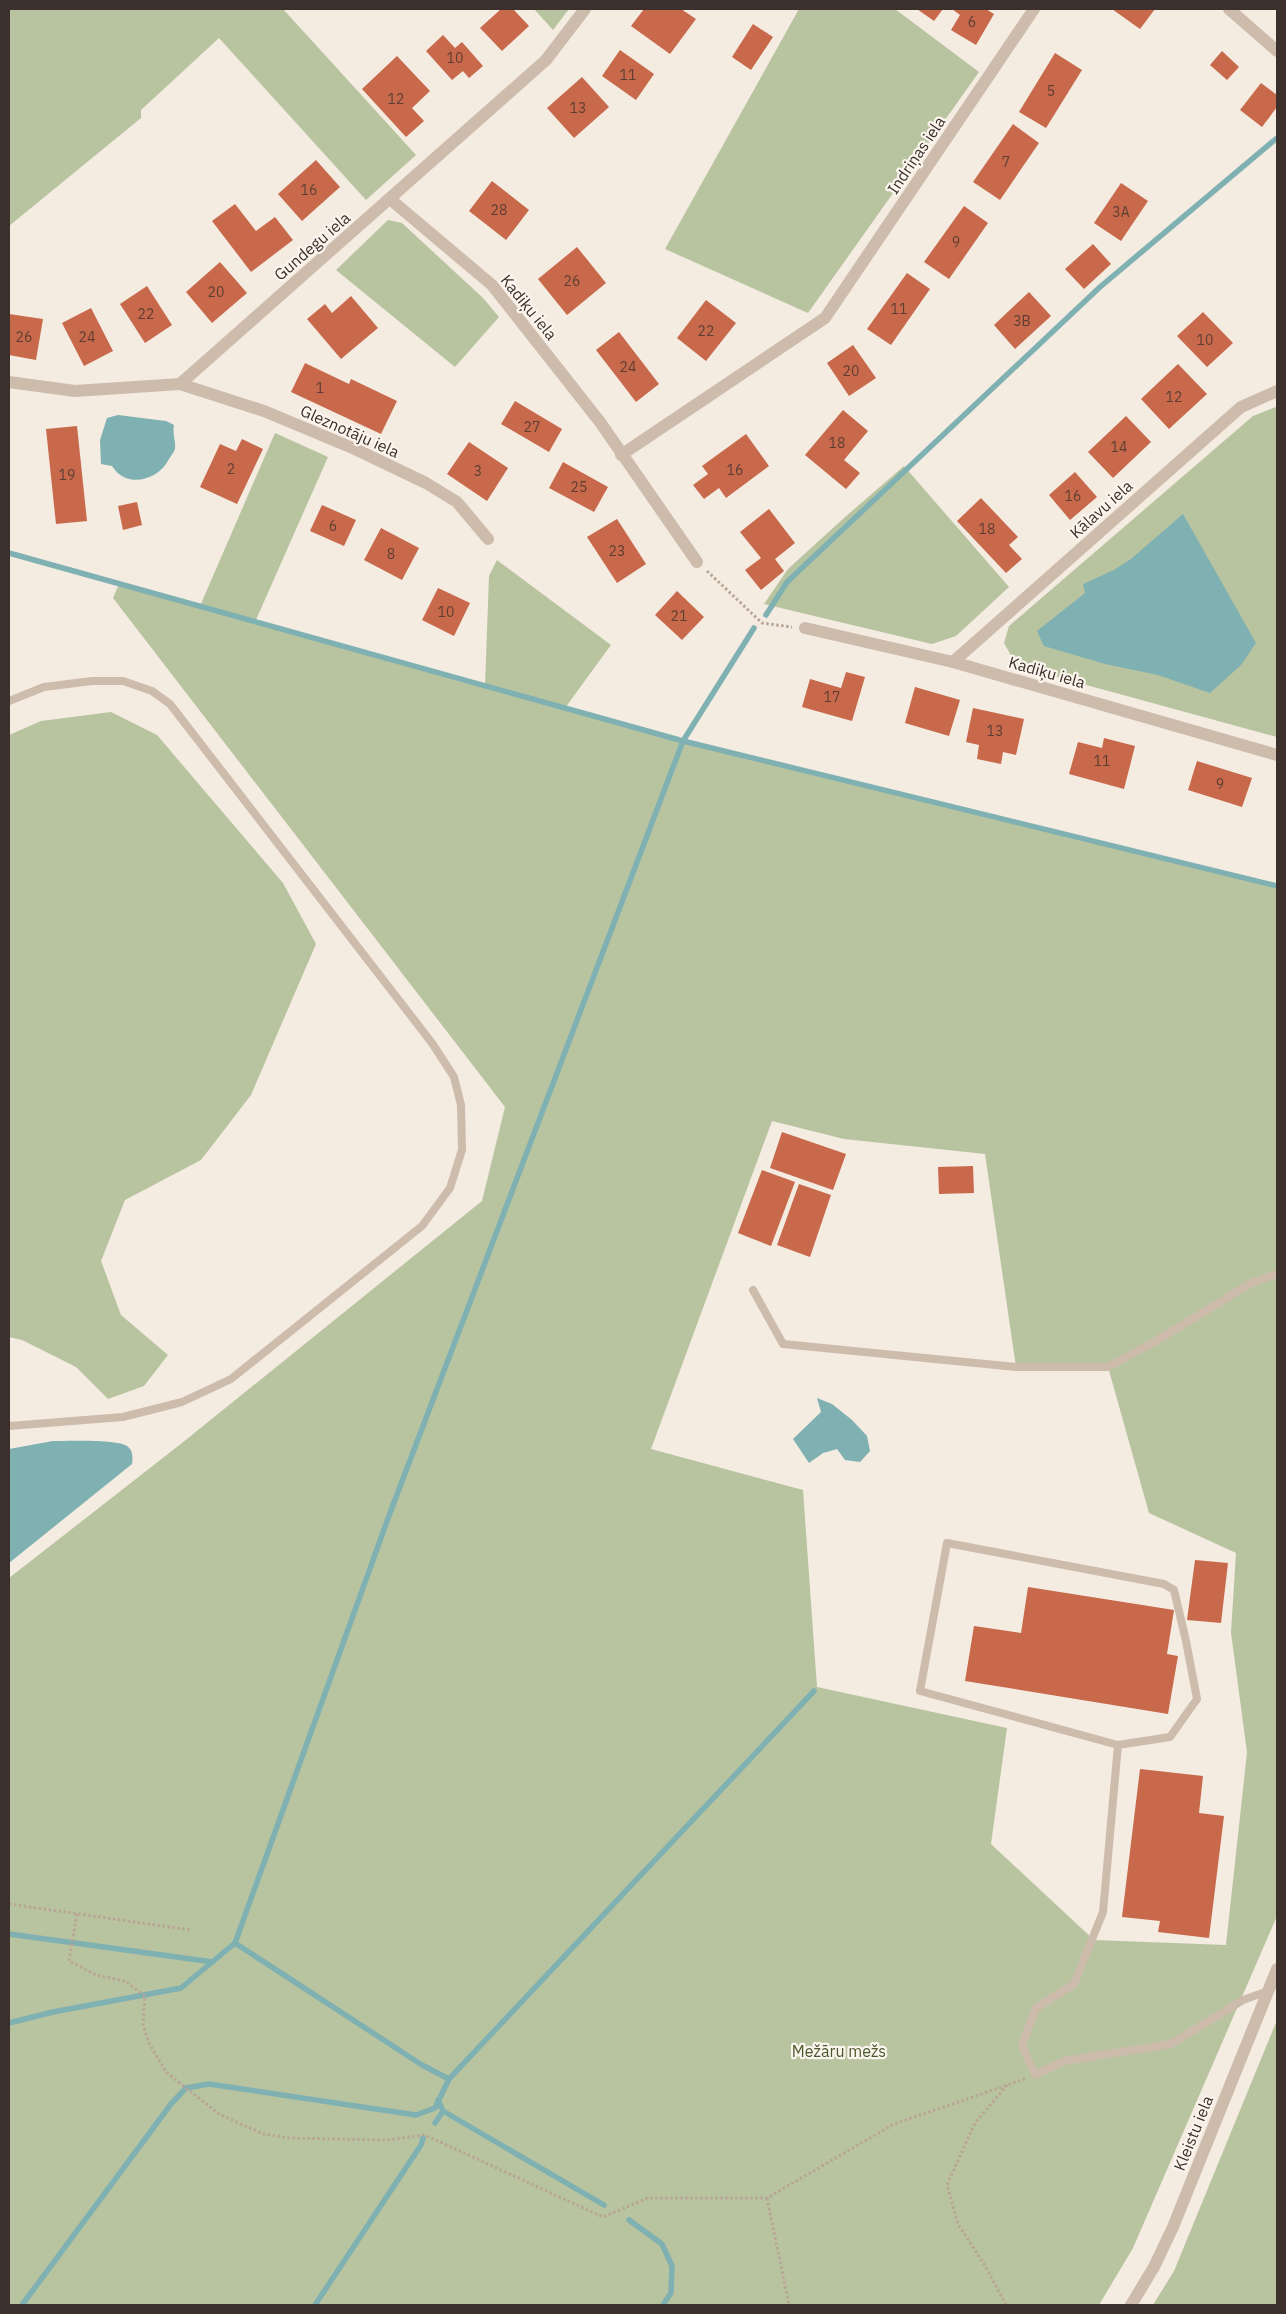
<svg xmlns="http://www.w3.org/2000/svg" width="1286" height="2314" font-family="'IBM Plex Sans',sans-serif">
	<style>
		.green { fill: #b8c4a0; fill-rule: evenodd }
		.water { fill: #7fb0b2 }
		.lines { fill: none; stroke-linecap: round; stroke-linejoin: round }
		.stream { stroke: #7fb0b2; stroke-width: 5.5 }
		.building { fill: #c8694b }
		.path { stroke: #b9a596; stroke-width: 3; stroke-dasharray: 2.5 2.5; stroke-linecap: butt }
		.service { stroke: #cdbbac; stroke-width: 8 }
		.minor { stroke: #cdbbac; stroke-width: 12 }
		.tertiary { stroke: #cdbbac; stroke-width: 12 }
		.labels { text-anchor: middle; stroke-width: 4.5; stroke-linejoin: round; paint-order: stroke }
		.number-label { font-size: 14px; fill: #5e3e33 }
		.street-label { font-size: 16px; fill: #3b302b; stroke: #fbf5ee }
		.park-label { font-size: 16px; fill: #4a5a2e; stroke: #fbf5ee }
	</style>
	<rect width="100%" height="100%" fill="#f4ebe1"/>
	<g class="green">
		<polygon points="9,9 283,9 416,155 366,200 219,38 141,110 141,118 9,226"/>
		<polygon points="534,9 569,9 553,30"/>
		<polygon points="799,9 895,9 979,72 808,313 665,249"/>
		<polygon points="388,220 402,223 483,298 499,317 455,367 336,270"/>
		<polygon points="1276,407 1277,737 1017,666 1004,643 1009,626 1253,416"/>
		<path d="M275 433 328 457 255 622 485 686 489 576 497 560 611 645 565 708 683 741 1277 886V1916L1133 2248 1099 2305H9V1578L182 1443 482 1201 505 1107 113 598 119 584 200 606ZM772 1121 844 1139 985 1154 1016 1367H1108L1149 1513 1236 1553 1231 1633 1247 1752 1226 1945 1094 1940 991 1844 1007 1728 817 1687 803 1490 651 1449Z"/>
		<polygon points="904,466 1009,587 956,636 932,644 764,604 788,569 844,518"/>
		<polygon points="111,712 157,735 283,883 316,944 251,1095 201,1160 125,1200 101,1261 121,1315 168,1355 144,1386 108,1399 76,1367 22,1340 9,1337 9,735 41,721"/>
		<polygon points="1277,2020 1277,2305 1153,2305 1174,2271"/>
	</g>
	<g class="water">
		<path d="M118 415 166 421 174 425C172 434 176 440 175 449 174 452 171 456 169 459 158 481 126 489 112 466L101 464 100 440 107 418Z"/>
		<polygon points="1183,514 1256,643 1241,665 1210,693 1158,675 1105,664 1044,646 1037,631 1085,593 1083,584 1114,570 1131,559"/>
		<polygon points="817,1398 832,1404 852,1420 867,1436 870,1451 860,1462 845,1460 837,1449 823,1453 809,1463 793,1439 821,1412"/>
		<path d="M53 1441C68 1441 116 1439 127 1446 133 1450 133 1457 132 1464L9 1563V1449Z"/>
	</g>
	<g class="lines">
		<g class="stream">
			<polyline points="9,553 683,741 1277,886"/>
			<polyline points="766,615 787,582 1100,287 1277,138"/>
			<polyline points="9,1934 213,1962"/>
			<polyline points="235,1943 422,2065 449,2079 814,1691"/>
			<polyline points="9,2023 53,2012 181,1988 235,1943 390,1513 683,741 754,628"/>
			<polyline points="438,2100 443,2111 604,2205"/>
			<polyline points="435,2123 443,2111"/>
			<polyline points="629,2220 662,2244 672,2266 671,2293 663,2305"/>
			<polyline points="22,2305 171,2104 186,2088 209,2084 416,2115 435,2108 449,2079"/>
			<polyline points="315,2305 421,2145 423,2138"/>
		</g>
	</g>
	<g class="building">
		<polygon points="501,9 513,9 529,26 502,51 480,28"/>
		<polygon points="644,9 681,9 696,19 670,54 631,26"/>
		<polygon points="917,9 943,9 934,21"/>
		<polygon points="952,9 986,9 994,14 976,45 951,30 960,15"/>
		<polygon points="1112,9 1155,9 1140,29"/>
		<polygon points="753,24 773,37 751,70 732,57"/>
		<polygon points="443,35 455,48 462,42 483,66 469,78 463,71 452,80 426,51"/>
		<polygon points="620,50 654,74 636,100 602,76"/>
		<polygon points="1222,51 1239,67 1227,80 1210,65"/>
		<polygon points="1055,53 1082,70 1046,128 1019,112"/>
		<polygon points="397,56 430,91 412,108 424,121 406,137 362,89"/>
		<polygon points="582,77 609,107 574,138 547,108"/>
		<polygon points="1261,83 1277,95 1277,107 1262,127 1240,110"/>
		<polygon points="1013,124 1039,143 1000,200 973,182"/>
		<polygon points="316,160 340,187 302,221 278,194"/>
		<polygon points="492,181 529,210 506,240 469,211"/>
		<polygon points="1121,183 1148,201 1121,241 1094,223"/>
		<polygon points="235,204 256,231 275,217 293,240 251,272 212,221"/>
		<polygon points="964,206 988,223 949,279 924,262"/>
		<polygon points="1093,244 1111,264 1084,289 1065,269"/>
		<polygon points="577,247 606,283 567,315 538,279"/>
		<polygon points="220,262 247,293 212,323 186,292"/>
		<polygon points="907,273 930,289 891,345 867,329"/>
		<polygon points="147,286 172,325 145,343 120,304"/>
		<polygon points="1029,292 1051,316 1015,349 994,325"/>
		<polygon points="351,296 378,328 341,359 307,319 325,304 332,313"/>
		<polygon points="706,300 736,323 706,361 677,338"/>
		<polygon points="91,308 113,351 84,366 62,323"/>
		<polygon points="1203,312 1233,343 1207,367 1177,336"/>
		<polygon points="9,314 43,319 36,360 9,355"/>
		<polygon points="619,332 659,384 636,402 596,350"/>
		<polygon points="853,345 876,378 849,396 827,363"/>
		<polygon points="305,363 349,384 351,379 397,401 381,434 291,392"/>
		<polygon points="1178,364 1207,394 1169,429 1141,399"/>
		<polygon points="515,401 562,429 549,452 501,424"/>
		<polygon points="843,410 868,431 844,460 860,473 846,489 805,455"/>
		<polygon points="1126,416 1151,442 1113,478 1088,452"/>
		<polygon points="77,426 87,521 56,524 46,429"/>
		<polygon points="746,434 769,466 726,498 719,488 704,499 693,485 708,474 702,466"/>
		<polygon points="242,439 263,449 237,504 200,487 220,444 236,451"/>
		<polygon points="469,442 508,468 487,501 447,474"/>
		<polygon points="563,462 608,487 594,512 549,488"/>
		<polygon points="1075,472 1097,497 1070,520 1049,495"/>
		<polygon points="981,498 1018,537 1009,545 1022,559 1006,573 957,521"/>
		<polygon points="137,502 142,525 123,530 118,506"/>
		<polygon points="322,505 356,520 344,546 310,531"/>
		<polygon points="769,509 795,543 775,559 784,571 761,590 745,570 761,558 740,532"/>
		<polygon points="617,519 646,564 617,583 587,537"/>
		<polygon points="381,528 419,548 402,580 364,560"/>
		<polygon points="438,588 470,603 454,636 422,620"/>
		<polygon points="677,591 704,617 682,640 655,615"/>
		<polygon points="846,672 865,677 852,721 802,707 810,679 841,688"/>
		<polygon points="915,687 960,700 949,736 905,723"/>
		<polygon points="973,708 1024,719 1016,755 1003,752 1001,764 977,759 979,745 966,742"/>
		<polygon points="1104,738 1135,746 1124,789 1069,774 1078,742 1102,748"/>
		<polygon points="1197,761 1252,778 1242,807 1188,790"/>
		<polygon points="782,1132 846,1154 833,1190 770,1168"/>
		<polygon points="973,1166 974,1193 939,1194 938,1167"/>
		<polygon points="762,1170 795,1182 771,1246 738,1233"/>
		<polygon points="799,1184 831,1195 810,1257 777,1245"/>
		<polygon points="1195,1560 1228,1563 1221,1623 1187,1620"/>
		<polygon points="1028,1587 1174,1610 1167,1654 1178,1656 1168,1714 965,1681 974,1626 1021,1633"/>
		<polygon points="1140,1769 1203,1776 1199,1813 1224,1816 1209,1938 1158,1932 1160,1921 1122,1917"/>
	</g>
	<g class="lines">
		<g class="path">
			<polyline points="707,571 762,623 792,627"/>
			<polyline points="9,1904 191,1930"/>
			<polyline points="77,1914 69,1961 96,1975 125,1981 145,1996 143,2025 149,2043 166,2072 219,2114 263,2134 290,2138 386,2140 425,2135 603,2217 648,2198 767,2198 894,2124 1025,2079"/>
			<polyline points="767,2198 789,2305"/>
			<polyline points="1006,2305 984,2264 958,2224 947,2185 975,2123 1007,2085"/>
		</g>
		<g class="service">
			<polyline points="9,701 44,687 92,681 123,681 152,691 170,704 432,1043 454,1077 461,1105 462,1150 450,1188 422,1226 231,1379 182,1402 123,1417 9,1426"/>
			<polyline points="753,1290 783,1344 1016,1367 1108,1367 1156,1341 1253,1282 1277,1274"/>
			<polyline points="1118,1745 1170,1737 1197,1699 1186,1641 1174,1590 1164,1584 947,1543 920,1691 1118,1745 1103,1912 1074,1984 1036,2008 1022,2045 1035,2075 1064,2061 1171,2044 1243,2000 1268,1991"/>
		</g>
		<g class="minor">
			<polyline points="390,199 492,285 600,422 697,562"/>
			<polyline points="9,382 75,391 180,384 546,60 585,9"/>
			<polyline points="180,384 264,411 355,449 426,483 457,502 488,539"/>
			<polyline points="621,455 825,318 1034,9"/>
			<polyline points="805,628 953,662 1277,755"/>
			<polyline points="953,662 1241,407 1277,391"/>
		</g>
		<g class="tertiary">
			<polyline points="1229,9 1277,51"/>
			<polyline points="1131,2305 1154,2267 1173,2227 1277,1969"/>
		</g>
	</g>
	<g class="labels">
		<g class="number-label">
			<text x="972" y="27">6</text>
			<text x="455" y="63">10</text>
			<text x="628" y="80">11</text>
			<text x="1051" y="96">5</text>
			<text x="396" y="104">12</text>
			<text x="578" y="113">13</text>
			<text x="1006" y="167">7</text>
			<text x="309" y="195">16</text>
			<text x="499" y="215">28</text>
			<text x="1121" y="217">3A</text>
			<text x="956" y="247">9</text>
			<text x="572" y="286">26</text>
			<text x="216" y="297">20</text>
			<text x="899" y="314">11</text>
			<text x="146" y="319">22</text>
			<text x="1022" y="326">3B</text>
			<text x="706" y="336">22</text>
			<text x="24" y="342">26</text>
			<text x="87" y="342">24</text>
			<text x="1205" y="345">10</text>
			<text x="628" y="372">24</text>
			<text x="851" y="376">20</text>
			<text x="320" y="393">1</text>
			<text x="1174" y="402">12</text>
			<text x="532" y="432">27</text>
			<text x="837" y="448">18</text>
			<text x="1119" y="452">14</text>
			<text x="231" y="474">2</text>
			<text x="735" y="475">16</text>
			<text x="478" y="476">3</text>
			<text x="67" y="480">19</text>
			<text x="579" y="492">25</text>
			<text x="1073" y="501">16</text>
			<text x="333" y="531">6</text>
			<text x="987" y="534">18</text>
			<text x="617" y="556">23</text>
			<text x="391" y="559">8</text>
			<text x="446" y="617">10</text>
			<text x="679" y="621">21</text>
			<text x="832" y="702">17</text>
			<text x="995" y="736">13</text>
			<text x="1102" y="766">11</text>
			<text x="1220" y="789">9</text>
		</g>
		<g class="street-label">
			<text transform="translate(916 155) rotate(-56)" y="6">Indriņas iela</text>
			<text transform="translate(312 246) rotate(-41)" y="6">Gundegu iela</text>
			<text transform="translate(529 307) rotate(51)" y="6">Kadiķu iela</text>
			<text transform="translate(350 431) rotate(24)" y="6">Gleznotāju iela</text>
			<text transform="translate(1101 509) rotate(-42)" y="6">Kālavu iela</text>
			<text transform="translate(1047 672) rotate(16)" y="6">Kadiķu iela</text>
			<text transform="translate(1193 2133) rotate(-68)" y="6">Kleistu iela</text>
		</g>
		<g class="park-label">
			<text x="839" y="2057">Mežāru mežs</text>
		</g>
	</g>
	<rect width="1286" height="2314" fill="none" stroke="#3b302b" stroke-width="20"/>
</svg>
